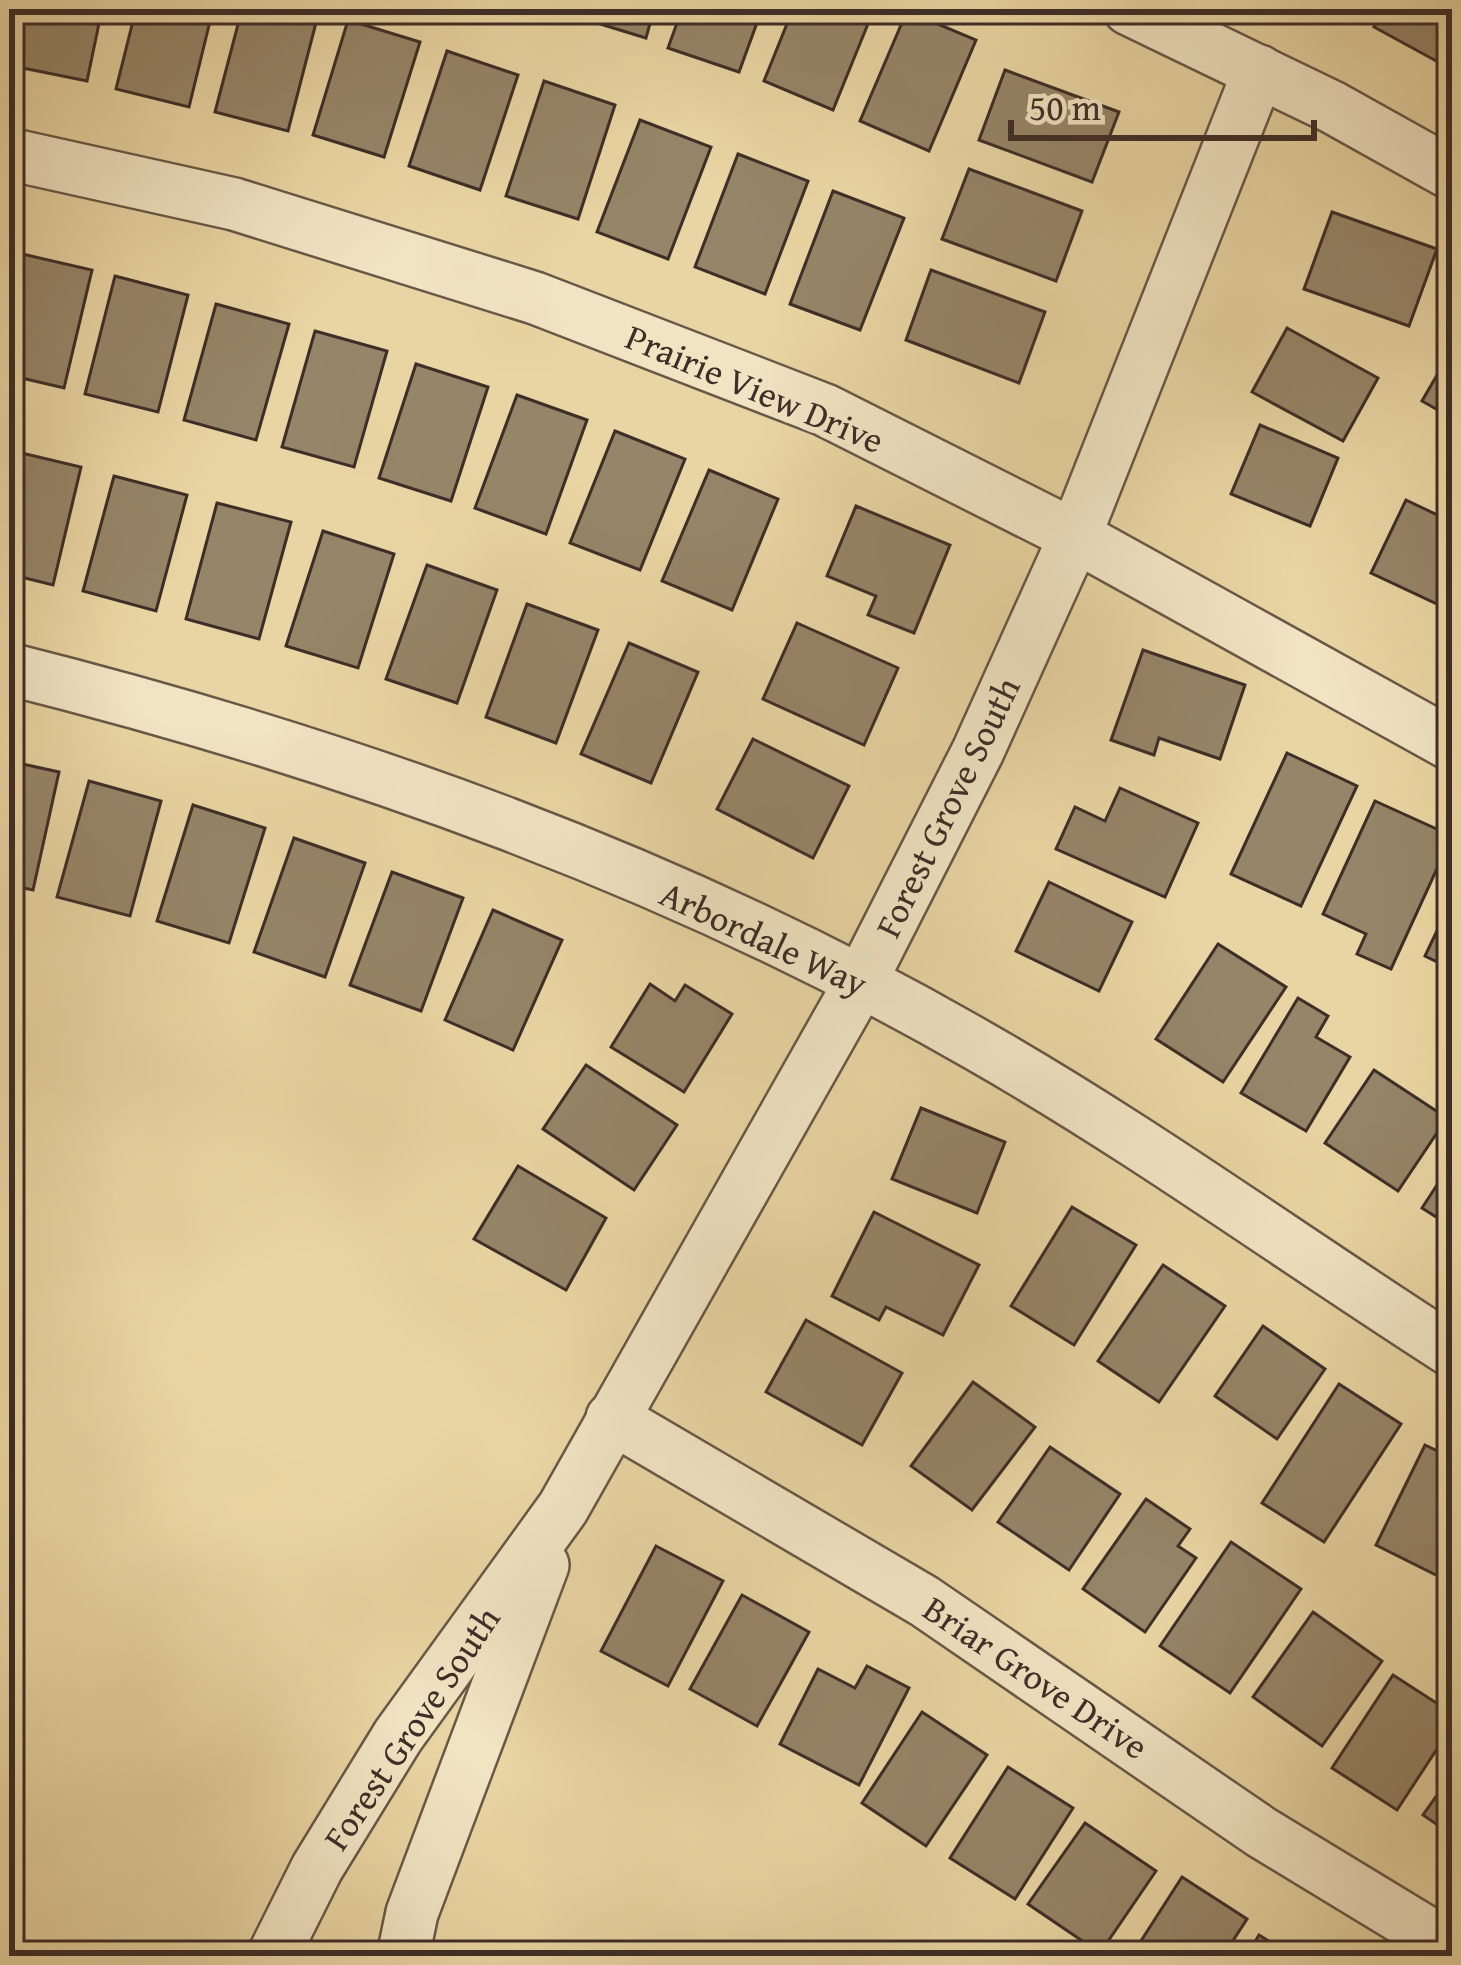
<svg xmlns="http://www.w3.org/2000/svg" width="1461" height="1965" font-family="'Gentium Book Plus',serif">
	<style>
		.building { fill: #968568; stroke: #3d2e28; stroke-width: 3 }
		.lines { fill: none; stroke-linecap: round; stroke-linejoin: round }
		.minor-casing { stroke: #685847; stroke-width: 56 }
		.minor { stroke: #f1e4c3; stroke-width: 51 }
		.labels { text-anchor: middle; stroke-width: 12; stroke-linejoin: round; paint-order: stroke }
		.street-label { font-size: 36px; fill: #3d2e28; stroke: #f1e4c3 }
	</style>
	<rect width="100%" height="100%" fill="#e9d5a3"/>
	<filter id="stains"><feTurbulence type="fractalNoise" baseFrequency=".00167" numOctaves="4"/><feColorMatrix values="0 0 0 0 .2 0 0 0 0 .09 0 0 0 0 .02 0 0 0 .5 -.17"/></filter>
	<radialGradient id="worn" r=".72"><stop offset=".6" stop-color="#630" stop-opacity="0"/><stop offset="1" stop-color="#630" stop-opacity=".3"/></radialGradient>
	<g class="building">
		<polygon points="25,9 102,9 87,81 13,66"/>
		<polygon points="136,9 213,9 189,107 116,89"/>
		<polygon points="242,9 318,15 288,131 215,112"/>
		<polygon points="576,9 654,9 646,38 574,16"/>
		<polygon points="682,9 762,9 739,72 668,48"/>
		<polygon points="793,9 874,9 833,110 764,81"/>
		<polygon points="1384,9 1452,9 1452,41 1440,63 1374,27"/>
		<polygon points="907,11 976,40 929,151 860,121"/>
		<polygon points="348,20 420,42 384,157 313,135"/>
		<polygon points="447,51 518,75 480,190 409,166"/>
		<polygon points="1005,70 1119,112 1092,182 979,140"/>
		<polygon points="544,81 615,105 578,219 506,196"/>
		<polygon points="640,120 711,147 668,259 597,232"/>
		<polygon points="738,154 808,181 765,294 695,267"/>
		<polygon points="969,169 1082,211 1056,281 942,239"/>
		<polygon points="833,191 904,218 860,330 790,304"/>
		<polygon points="1332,212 1437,249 1409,326 1304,289"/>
		<polygon points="18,253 92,270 64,388 9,375 9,293"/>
		<polygon points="931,270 1045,312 1019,383 906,340"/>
		<polygon points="115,276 188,295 158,412 85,394"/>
		<polygon points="216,304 289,324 256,440 184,420"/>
		<polygon points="1287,328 1378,378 1343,441 1252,392"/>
		<polygon points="315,331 387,351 354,467 282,447"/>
		<polygon points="1452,349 1452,418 1422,401"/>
		<polygon points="416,364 488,387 451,501 379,478"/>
		<polygon points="517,395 587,420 546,534 475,508"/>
		<polygon points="1260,425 1338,458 1310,526 1231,494"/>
		<polygon points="615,431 685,459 640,570 570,543"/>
		<polygon points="9,450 81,467 53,585 9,574"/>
		<polygon points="709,470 778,499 732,610 662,581"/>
		<polygon points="114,476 187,495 156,611 83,591"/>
		<polygon points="1406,500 1452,522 1452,572 1437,604 1371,573"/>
		<polygon points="217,503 291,522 259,639 186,619"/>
		<polygon points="856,506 950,545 914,633 868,615 876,596 827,576"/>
		<polygon points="323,531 394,554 358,668 286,646"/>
		<polygon points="427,565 497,590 457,703 386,679"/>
		<polygon points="1452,602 1452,631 1438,622"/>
		<polygon points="527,604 598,630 556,743 486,717"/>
		<polygon points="797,623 898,668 864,745 763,699"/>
		<polygon points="629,643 698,672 651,783 581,754"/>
		<polygon points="1143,650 1245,685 1220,759 1159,738 1154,755 1111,740"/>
		<polygon points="753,739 849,786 813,858 717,809"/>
		<polygon points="1287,753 1357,786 1301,906 1231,874"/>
		<polygon points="9,761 59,772 33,890 9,885"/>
		<polygon points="89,781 161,801 130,916 57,897"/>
		<polygon points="1120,788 1198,823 1165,897 1056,849 1075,807 1105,821"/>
		<polygon points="1375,801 1452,836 1391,969 1357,954 1366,934 1323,914"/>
		<polygon points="193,805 265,828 229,943 157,921"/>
		<polygon points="294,838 365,863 325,977 254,952"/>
		<polygon points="392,872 463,898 421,1011 350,985"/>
		<polygon points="1049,882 1132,922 1099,991 1016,951"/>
		<polygon points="1452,899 1452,969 1425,956"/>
		<polygon points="493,910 562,940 513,1050 445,1020"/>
		<polygon points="1218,944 1286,987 1223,1082 1156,1039"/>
		<polygon points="650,984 675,1001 685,985 732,1014 684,1092 611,1047"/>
		<polygon points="1298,998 1328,1016 1316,1037 1350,1057 1306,1131 1241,1093"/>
		<polygon points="586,1065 677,1125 634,1190 543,1129"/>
		<polygon points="1374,1070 1447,1118 1398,1191 1325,1143"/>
		<polygon points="921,1108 1005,1142 977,1213 892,1179"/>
		<polygon points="1452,1162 1452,1227 1422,1208"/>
		<polygon points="518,1166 606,1218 566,1290 474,1239"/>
		<polygon points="1072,1207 1136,1245 1074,1345 1011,1306"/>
		<polygon points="874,1212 979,1265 943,1335 886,1307 879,1320 832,1296"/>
		<polygon points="1163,1265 1225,1306 1159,1402 1098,1361"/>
		<polygon points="806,1320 902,1373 862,1445 766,1392"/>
		<polygon points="1263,1326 1325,1369 1277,1439 1215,1396"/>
		<polygon points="973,1382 1035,1427 972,1510 911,1466"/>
		<polygon points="1339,1384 1401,1424 1324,1542 1262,1503"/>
		<polygon points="1425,1445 1452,1458 1452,1569 1446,1580 1376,1545"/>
		<polygon points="1050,1447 1120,1494 1069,1570 998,1522"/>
		<polygon points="1146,1499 1190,1529 1178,1546 1196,1558 1145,1632 1083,1589"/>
		<polygon points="1231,1542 1301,1589 1230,1693 1160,1646"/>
		<polygon points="656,1546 723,1581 668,1686 601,1651"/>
		<polygon points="742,1595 809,1632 757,1726 690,1689"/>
		<polygon points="1313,1612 1382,1661 1322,1746 1253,1697"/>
		<polygon points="867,1666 909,1688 859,1785 780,1744 818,1669 855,1688"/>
		<polygon points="1393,1675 1452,1713 1452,1726 1397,1810 1332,1768"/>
		<polygon points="922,1712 987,1755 926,1846 862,1803"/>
		<polygon points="1008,1767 1073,1808 1015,1899 950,1858"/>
		<polygon points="1452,1774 1452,1835 1423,1815"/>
		<polygon points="1085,1823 1156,1871 1100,1953 1028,1904"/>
		<polygon points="1182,1877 1247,1919 1223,1956 1151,1956 1137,1947"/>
		<polygon points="1259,1935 1293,1956 1246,1956"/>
	</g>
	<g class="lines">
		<defs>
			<g id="minor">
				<polyline points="1129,9 1332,107 1452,174"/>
				<polyline points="9,154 234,204 535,298 825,410 1075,536 1452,745"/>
				<path d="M9 669C347 754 676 871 979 1046 1142 1139 1294 1250 1452 1351"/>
				<polyline points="612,1418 924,1601 1261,1832 1452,1948"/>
				<polyline points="273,1956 317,1868 398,1736 563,1508 861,981 978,751 1075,536 1259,71"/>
				<polyline points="403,1956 412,1913 543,1565"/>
			</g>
		</defs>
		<use href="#minor" class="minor-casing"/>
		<use href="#minor" class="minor"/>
	</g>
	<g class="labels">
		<g class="street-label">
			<text transform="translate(755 388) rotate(23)" y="13">Prairie View Drive</text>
			<text transform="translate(947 807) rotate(-64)" y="13">Forest Grove South</text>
			<text transform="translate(764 938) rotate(25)" y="13">Arbordale Way</text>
			<text transform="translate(1036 1677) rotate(34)" y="13">Briar Grove Drive</text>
			<text transform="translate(411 1728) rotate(-56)" y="13">Forest Grove South</text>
		</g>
	</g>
	<rect width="1461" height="1965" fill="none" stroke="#e9d5a3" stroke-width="48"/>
	<rect x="12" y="12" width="1437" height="1941" fill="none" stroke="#3d2e28" stroke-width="6"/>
	<rect x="24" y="24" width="1413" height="1917" fill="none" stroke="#3d2e28" stroke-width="3"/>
	<path d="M1011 120v18h303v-18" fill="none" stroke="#3d2e28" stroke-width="6"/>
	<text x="1029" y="120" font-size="36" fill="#3d2e28" stroke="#f1e4c3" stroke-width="9" paint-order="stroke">50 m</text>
	<rect width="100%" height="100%" filter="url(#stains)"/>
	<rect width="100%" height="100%" fill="url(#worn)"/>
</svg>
